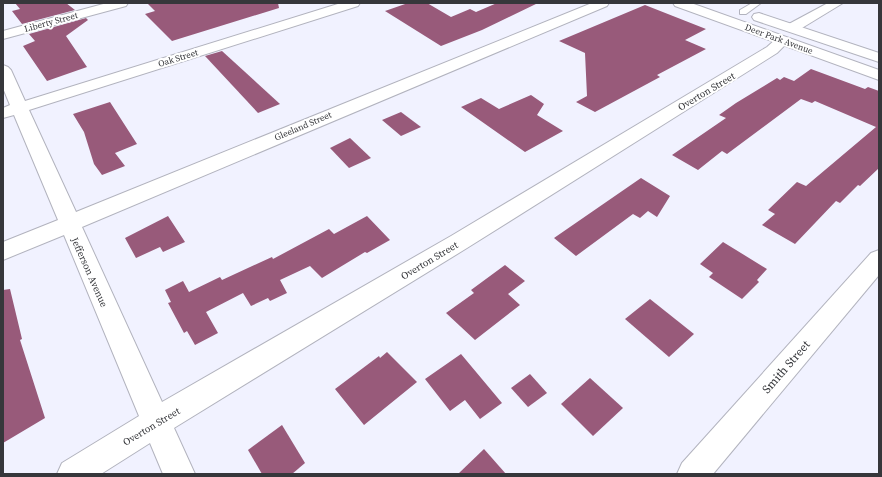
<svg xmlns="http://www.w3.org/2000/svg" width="882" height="477" font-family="'Source Serif 4',serif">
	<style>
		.building { fill: #985a7a }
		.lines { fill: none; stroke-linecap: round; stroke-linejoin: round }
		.lane-casing { stroke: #b2b3be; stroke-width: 2 }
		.street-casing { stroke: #b2b3be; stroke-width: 2 }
		.primary-casing { stroke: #b2b3be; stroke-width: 2 }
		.lane { fill: #fff; fill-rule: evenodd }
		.street { fill: #fff; fill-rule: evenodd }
		.primary { fill: #fff; fill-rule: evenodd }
		.labels { text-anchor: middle; stroke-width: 4; stroke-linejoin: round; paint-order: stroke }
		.far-street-label { font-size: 9px; fill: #36373b; stroke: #fff }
		.street-label { font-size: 10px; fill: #36373b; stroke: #fff }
		.near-street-label { font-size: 12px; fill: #36373b; stroke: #fff }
	</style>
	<rect width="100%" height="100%" fill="#f1f2ff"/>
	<g class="building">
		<polygon points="15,3 66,3 75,10 22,24 12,11 20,9"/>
		<polygon points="147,3 278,3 279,8 172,41 145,14 155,11"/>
		<polygon points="408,3 427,3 451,17 470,9 476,12 497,3 538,3 482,30 441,46 385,11"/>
		<polygon points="645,5 706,29 685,40 706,49 657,75 660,77 595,112 576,102 587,96 585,53 559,41"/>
		<polygon points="86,18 88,20 66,36 87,67 47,81 23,46 35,41 29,34"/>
		<polygon points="222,51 280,104 258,113 205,56"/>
		<polygon points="811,69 865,89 868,87 879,91 879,168 860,186 858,185 840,203 836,201 795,244 762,225 775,214 768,210 797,182 806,186 876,127 815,101 812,103 801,99 727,154 722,151 698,170 672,155 726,118 719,115 736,103 777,78 780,80 784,77 794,81"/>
		<polygon points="531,95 544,104 537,115 563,131 525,152 461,107 481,98 499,109"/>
		<polygon points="110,102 137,144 115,153 125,166 102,175 94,164 84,132 73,114"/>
		<polygon points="401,112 421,127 401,136 382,120"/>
		<polygon points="350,138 371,158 349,168 330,148"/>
		<polygon points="641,178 670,196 657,217 648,211 640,218 633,214 576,256 554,238"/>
		<polygon points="168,216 185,242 163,252 160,247 136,258 125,238"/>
		<polygon points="367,216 390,240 367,253 365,252 322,278 310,266 280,280 287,293 270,301 268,298 251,306 243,293 206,312 218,333 195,345 187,331 184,333 168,303 171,302 165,290 183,281 189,292 220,277 222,280 272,257 273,259 329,229 334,234"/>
		<polygon points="723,242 767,269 757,280 759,282 742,299 709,277 713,273 700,264"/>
		<polygon points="505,265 525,281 508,294 520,305 475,340 446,313 474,293 471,290"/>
		<polygon points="10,289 22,339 20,340 45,418 3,443 3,290"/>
		<polygon points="650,299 694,334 669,357 625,319"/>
		<polygon points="387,352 417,382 364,425 335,389 379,356 380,358"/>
		<polygon points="461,354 502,403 480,419 465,400 450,411 425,379"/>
		<polygon points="530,374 547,393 528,407 511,388"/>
		<polygon points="590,378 623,408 593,436 561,404"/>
		<polygon points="282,425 305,463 292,474 262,474 248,450"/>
		<polygon points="484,449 506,474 458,474"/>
	</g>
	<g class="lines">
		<defs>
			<polygon id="lane" points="752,3 761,3 746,14 740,14 740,10"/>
			<g id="street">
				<polygon points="107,3 128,3 126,6 3,39 3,31"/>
				<polygon points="341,3 360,3 358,6 29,110 76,212 592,3 609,3 607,6 82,227 162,402 451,236 767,47 777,38 787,38 789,41 777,53 467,248 174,428 195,474 163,474 150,443 101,474 57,474 62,463 139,416 64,235 3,260 3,242 58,220 14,115 3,118 3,108 10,105 3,88 3,65 8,67 11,70 25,101"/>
				<polygon points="828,3 843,3 797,31 787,31 785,28 787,25"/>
				<polygon points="879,250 879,275 713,474 677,474 682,463 871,253"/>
			</g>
			<g id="primary">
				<polygon points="673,3 691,3 879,70 879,80 675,6"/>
				<polygon points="759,13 879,53 879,62 754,20 752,17 754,14"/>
			</g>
		</defs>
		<use href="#lane" class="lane-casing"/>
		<use href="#street" class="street-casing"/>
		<use href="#primary" class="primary-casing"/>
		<use href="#lane" class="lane"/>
		<use href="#street" class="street"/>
		<use href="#primary" class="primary"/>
	</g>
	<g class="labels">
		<g class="far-street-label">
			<text transform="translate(51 22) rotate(-15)" y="3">Liberty Street</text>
			<text transform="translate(779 39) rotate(20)" y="3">Deer Park Avenue</text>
			<text transform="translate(178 58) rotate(-17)" y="3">Oak Street</text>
			<text transform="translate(303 126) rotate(-23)" y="3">Gleeland Street</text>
		</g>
		<g class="street-label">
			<text transform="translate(706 91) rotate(-31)" y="4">Overton Street</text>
			<text transform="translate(429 260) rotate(-31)" y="4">Overton Street</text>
			<text transform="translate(90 272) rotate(66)" y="4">Jefferson Avenue</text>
			<text transform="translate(151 426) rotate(-31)" y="4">Overton Street</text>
		</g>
		<g class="near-street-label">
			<text transform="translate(786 367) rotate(-49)" y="4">Smith Street</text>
		</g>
	</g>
	<rect width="882" height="477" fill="none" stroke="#36373b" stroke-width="8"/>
</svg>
